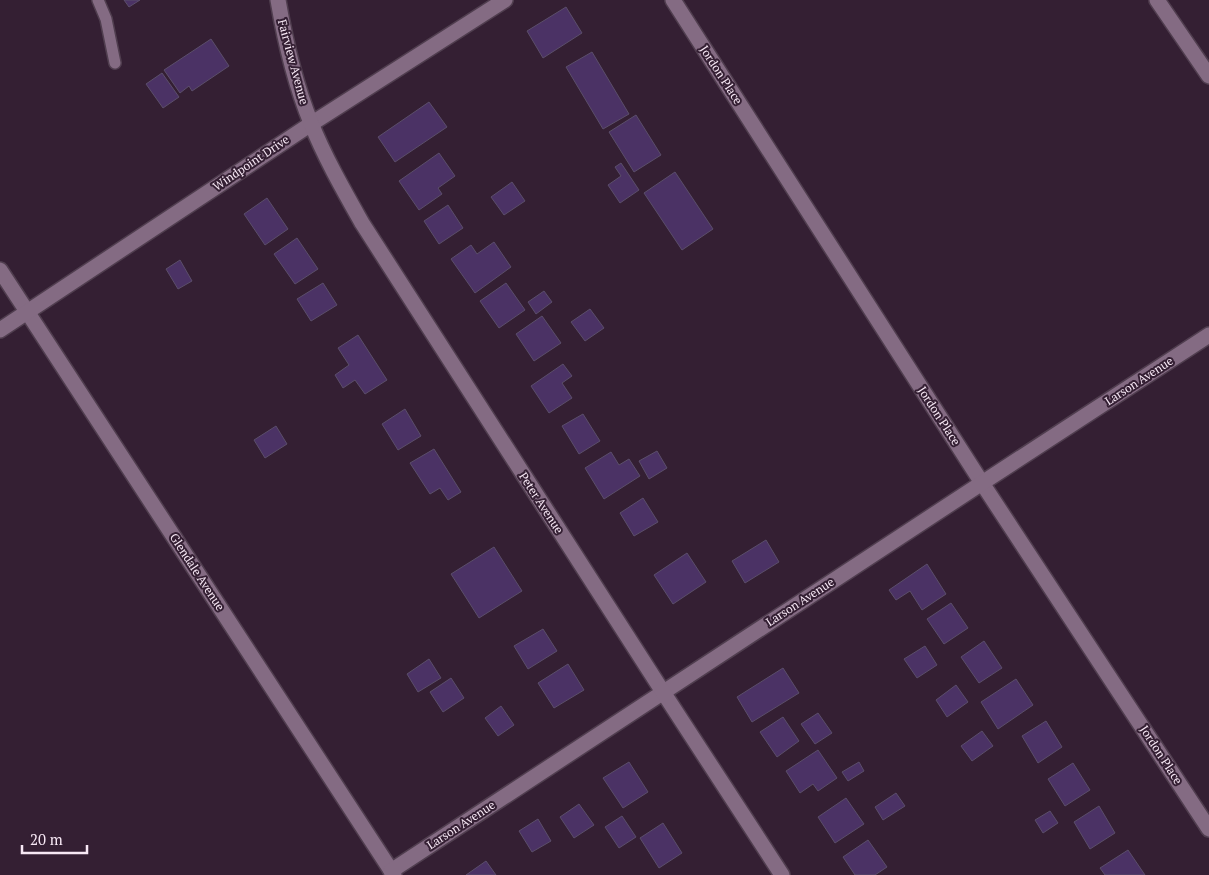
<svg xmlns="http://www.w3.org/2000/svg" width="1209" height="875" font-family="'PT Serif',serif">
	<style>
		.building { fill: #4b3265; stroke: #5b4e6a }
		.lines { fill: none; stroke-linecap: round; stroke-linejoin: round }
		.service-casing { stroke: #503e4f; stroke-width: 14 }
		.minor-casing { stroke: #503e4f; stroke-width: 18 }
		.tertiary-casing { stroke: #503e4f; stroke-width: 18 }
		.service { stroke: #846b83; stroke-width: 11 }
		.minor { stroke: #846b83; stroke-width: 15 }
		.tertiary { stroke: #846b83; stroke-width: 15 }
		.labels { text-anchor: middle; stroke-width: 4; stroke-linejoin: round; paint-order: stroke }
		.street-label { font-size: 12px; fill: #f7e8f5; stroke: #341f33 }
	</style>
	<rect width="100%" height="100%" fill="#341f33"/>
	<g class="building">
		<polygon points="124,0 140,0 129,7"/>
		<polygon points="566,7 582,33 543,58 527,31"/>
		<polygon points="211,39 229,66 192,91 189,86 180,93 164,70"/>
		<polygon points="592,52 629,114 603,129 566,67"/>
		<polygon points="162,73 179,97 163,108 146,84"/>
		<polygon points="429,102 447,127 395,162 378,137"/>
		<polygon points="636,115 661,155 634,172 609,132"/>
		<polygon points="439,153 455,176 438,188 442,194 419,210 399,181"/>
		<polygon points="621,163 639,190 620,203 608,185 621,176 615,167"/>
		<polygon points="675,172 713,229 682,250 644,193"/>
		<polygon points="512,182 525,201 504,215 491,197"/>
		<polygon points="267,198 288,229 265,245 244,214"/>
		<polygon points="448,205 463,228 439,244 424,221"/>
		<polygon points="297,238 318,269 295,284 274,254"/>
		<polygon points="494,242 511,267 475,293 451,259 471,245 477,254"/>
		<polygon points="180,260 192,281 178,289 166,269"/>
		<polygon points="323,283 337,305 311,321 297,299"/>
		<polygon points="506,283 525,310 499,328 480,301"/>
		<polygon points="544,291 552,302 536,314 528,302"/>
		<polygon points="590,309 604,328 585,341 571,322"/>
		<polygon points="542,316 561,343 534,361 516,334"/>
		<polygon points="358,335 387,380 365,394 355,380 343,388 335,375 349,365 338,348"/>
		<polygon points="563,364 572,376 562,383 572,398 549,413 531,386"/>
		<polygon points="405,409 421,436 398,450 382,424"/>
		<polygon points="583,414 600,441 579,454 562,426"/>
		<polygon points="276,426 287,444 265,458 254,440"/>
		<polygon points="434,449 461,492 448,500 440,488 430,494 410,463"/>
		<polygon points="657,451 667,468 649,479 639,461"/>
		<polygon points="611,452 619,465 629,459 640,476 604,499 585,468"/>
		<polygon points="643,498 658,522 634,536 620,513"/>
		<polygon points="766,540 779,562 745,583 732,561"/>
		<polygon points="494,547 522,591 479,618 451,574"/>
		<polygon points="687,553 706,582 673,604 654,575"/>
		<polygon points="927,564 946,594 922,610 910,591 896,600 889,590"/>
		<polygon points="951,603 968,628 944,644 927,619"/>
		<polygon points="543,629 557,651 528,669 514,646"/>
		<polygon points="984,641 1002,668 979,683 961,657"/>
		<polygon points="925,646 937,665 917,678 904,659"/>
		<polygon points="429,659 441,678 418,692 407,674"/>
		<polygon points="568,664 584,690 554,708 538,683"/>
		<polygon points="783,668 799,693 752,722 737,697"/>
		<polygon points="451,678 464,698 443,712 430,692"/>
		<polygon points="1016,679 1033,705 998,729 981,702"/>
		<polygon points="956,685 968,702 947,717 936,700"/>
		<polygon points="501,706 514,725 498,736 485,718"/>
		<polygon points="818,713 832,733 815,744 801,724"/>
		<polygon points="783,717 799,741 777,757 760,732"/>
		<polygon points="1046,721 1062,747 1038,763 1022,736"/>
		<polygon points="982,731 993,746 972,761 961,746"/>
		<polygon points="818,750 837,778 818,791 813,784 800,793 786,771"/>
		<polygon points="629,762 648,792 623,808 603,778"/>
		<polygon points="859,762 864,771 848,781 842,772"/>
		<polygon points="1073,763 1090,790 1065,806 1048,779"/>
		<polygon points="896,793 905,806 883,820 875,807"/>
		<polygon points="846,798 864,824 835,843 818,817"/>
		<polygon points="579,804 594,825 574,838 560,817"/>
		<polygon points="1099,806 1115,833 1090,849 1074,822"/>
		<polygon points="1050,811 1058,823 1043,833 1035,820"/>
		<polygon points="622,816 636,837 619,848 605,827"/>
		<polygon points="538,819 551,841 532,852 519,831"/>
		<polygon points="663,823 682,853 659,868 640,838"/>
		<polygon points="868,840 887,867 875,875 855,875 843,857"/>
		<polygon points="1128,850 1145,875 1105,875 1100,868"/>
		<polygon points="486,861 496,875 466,875"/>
	</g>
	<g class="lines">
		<defs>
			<polyline id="service" points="98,0 106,19 115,63"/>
			<g id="minor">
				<polyline points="673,0 982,483 1209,829"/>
				<polyline points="1157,0 1209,76"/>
				<polyline points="0,270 394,875"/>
				<polyline points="0,330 311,124 505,0"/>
				<polyline points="391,871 982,483 1209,335"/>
			</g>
			<path id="tertiary" d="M278 0C285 41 295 84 311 123 325 158 344 191 362 223L663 692 782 875"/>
		</defs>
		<use href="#service" class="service-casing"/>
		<use href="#minor" class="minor-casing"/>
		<use href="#tertiary" class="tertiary-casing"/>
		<use href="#service" class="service"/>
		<use href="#minor" class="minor"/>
		<use href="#tertiary" class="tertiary"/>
	</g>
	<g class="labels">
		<g class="street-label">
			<text transform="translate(293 62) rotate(75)" y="4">Fairview Avenue</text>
			<text transform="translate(721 75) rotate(57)" y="4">Jordon Place</text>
			<text transform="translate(251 163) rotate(-34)" y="4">Windpoint Drive</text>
			<text transform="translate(1139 381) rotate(-33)" y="4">Larson Avenue</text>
			<text transform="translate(939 416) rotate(57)" y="4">Jordon Place</text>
			<text transform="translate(541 503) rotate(57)" y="4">Peter Avenue</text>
			<text transform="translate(197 572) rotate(57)" y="4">Glendale Avenue</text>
			<text transform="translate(800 602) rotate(-33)" y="4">Larson Avenue</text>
			<text transform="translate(1161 755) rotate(57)" y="4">Jordon Place</text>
			<text transform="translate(461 825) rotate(-33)" y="4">Larson Avenue</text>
		</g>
	</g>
	<path d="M22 845v8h65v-8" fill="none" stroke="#f7e8f5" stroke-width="2.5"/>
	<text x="30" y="845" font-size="15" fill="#f7e8f5" stroke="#341f33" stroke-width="4" paint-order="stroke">20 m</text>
</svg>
